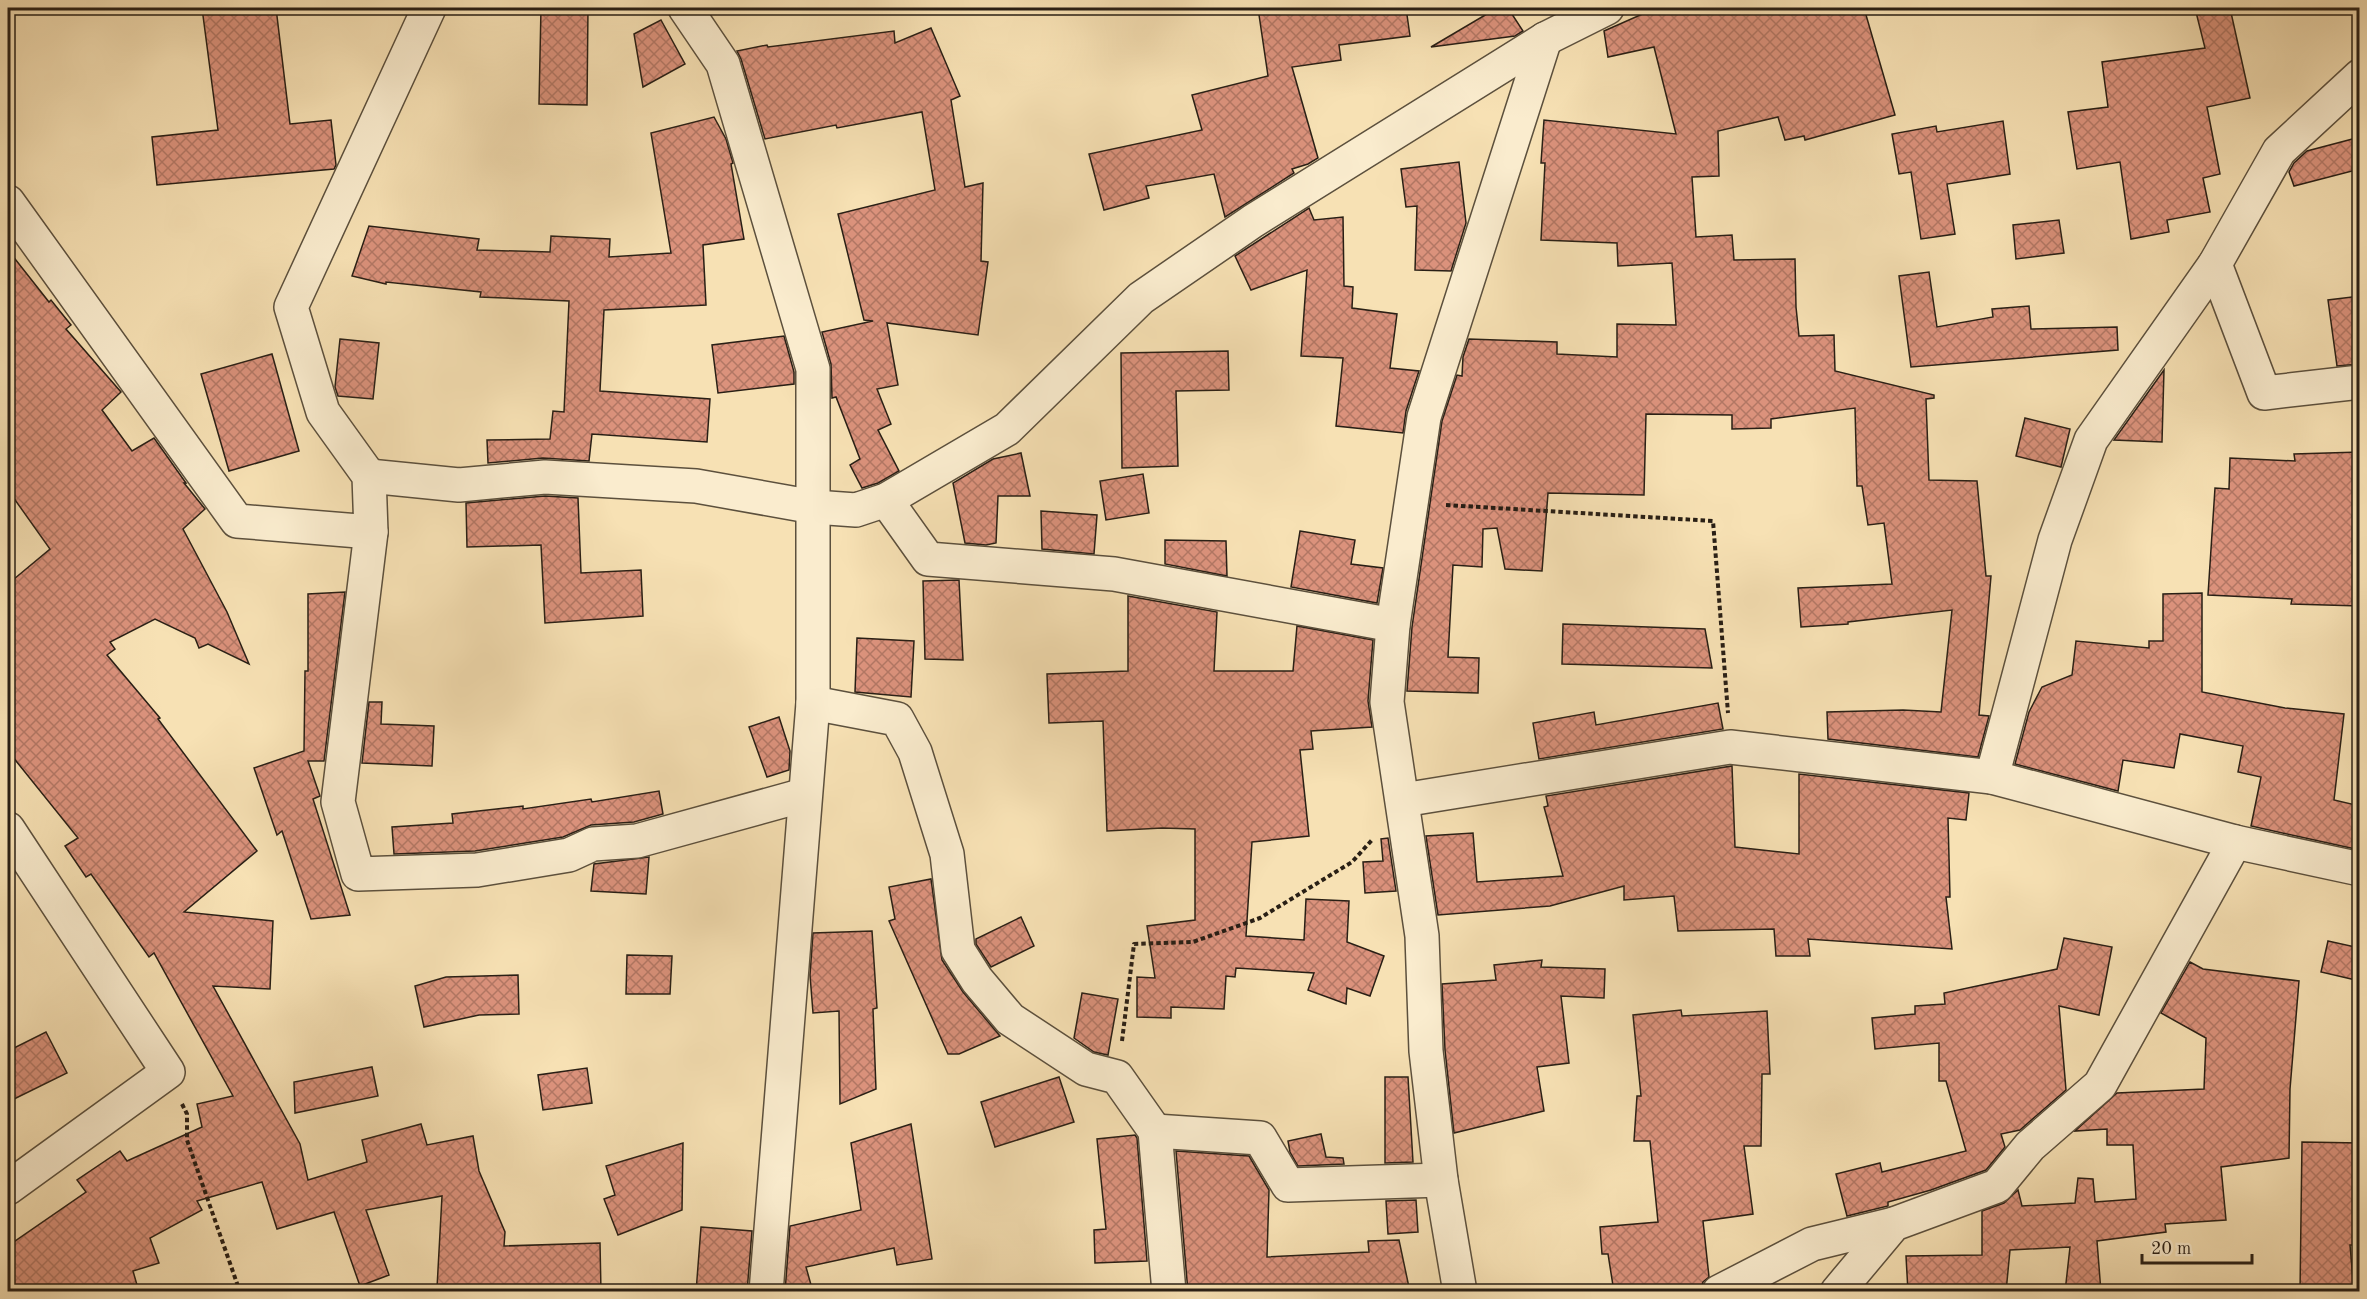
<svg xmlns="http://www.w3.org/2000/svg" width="2367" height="1299" font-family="'Old Standard TT',serif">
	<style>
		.building { fill: url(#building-cross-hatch); stroke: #291f15; stroke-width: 1.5 }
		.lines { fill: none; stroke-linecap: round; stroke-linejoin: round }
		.minor-casing { stroke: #5c503d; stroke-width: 36 }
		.path { stroke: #291f15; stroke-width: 4; stroke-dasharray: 4.5 3; stroke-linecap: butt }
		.minor { stroke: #faecce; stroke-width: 33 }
	</style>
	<defs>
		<pattern id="building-cross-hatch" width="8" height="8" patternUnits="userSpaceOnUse" patternTransform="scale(1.5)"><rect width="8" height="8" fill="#db927c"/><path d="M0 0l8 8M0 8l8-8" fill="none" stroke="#b27764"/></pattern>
	</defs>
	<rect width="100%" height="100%" fill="#f7e1b4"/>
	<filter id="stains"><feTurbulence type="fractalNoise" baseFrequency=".00333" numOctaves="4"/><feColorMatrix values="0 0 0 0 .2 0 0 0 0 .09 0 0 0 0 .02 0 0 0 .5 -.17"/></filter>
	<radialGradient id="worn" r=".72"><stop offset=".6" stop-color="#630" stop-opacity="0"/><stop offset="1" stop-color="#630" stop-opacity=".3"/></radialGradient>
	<g class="building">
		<polygon points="202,8 276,8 290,124 331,120 336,165 334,169 157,185 152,137 218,130"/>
		<polygon points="541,8 588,8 587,105 539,104"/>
		<polygon points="1258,8 1406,8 1410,36 1339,45 1341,60 1292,67 1318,158 1308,164 1292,169 1294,173 1225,217 1214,174 1146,186 1149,198 1104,210 1089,154 1202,130 1192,95 1268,76"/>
		<polygon points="1497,8 1508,8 1523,31 1515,36 1431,47"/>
		<polygon points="1656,8 1864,8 1895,115 1805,140 1804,136 1785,140 1778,117 1718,131 1719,176 1692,177 1696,237 1732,235 1734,260 1795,259 1796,307 1799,336 1834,335 1835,371 1934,395 1934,398 1926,399 1929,480 1977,481 1986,576 1991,576 1979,715 1989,716 1978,757 1828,739 1827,712 1903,710 1941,712 1952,610 1848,622 1848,624 1801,627 1798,588 1892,584 1884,523 1868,525 1862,486 1857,486 1855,408 1771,419 1771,428 1732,429 1732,415 1646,414 1644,495 1548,493 1542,571 1505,569 1497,528 1483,529 1482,567 1453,565 1448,657 1479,658 1478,693 1407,691 1412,627 1442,421 1457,375 1462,376 1463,357 1469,339 1557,342 1557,354 1617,357 1617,324 1676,325 1672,263 1618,266 1617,243 1541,240 1545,163 1541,163 1544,120 1676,134 1654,47 1608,57 1604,31"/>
		<polygon points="2195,8 2230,8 2250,98 2207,107 2220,174 2203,178 2210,212 2167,220 2169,232 2131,239 2120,162 2077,169 2068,112 2108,107 2102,62 2205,48"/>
		<polygon points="661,20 685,64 643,87 634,34"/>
		<polygon points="931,28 960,96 951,100 965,187 983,183 981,261 988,262 978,335 887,323 898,385 877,389 891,424 878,430 899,471 878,483 862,488 850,465 860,459 836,397 832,398 831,364 822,332 873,321 864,320 838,214 935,190 922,112 837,128 836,125 765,139 741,59 737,51 767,45 768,47 894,31 895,43"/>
		<polygon points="714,117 726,139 733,163 731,164 744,239 703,245 706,305 604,310 600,391 710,399 707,442 592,434 589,461 543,458 488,463 487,440 550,439 553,411 564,412 569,301 480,297 481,292 386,282 386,284 352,276 369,226 479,239 477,250 550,252 551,236 610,239 609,257 671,253 651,133"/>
		<polygon points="2003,121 2010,174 1947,184 1955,234 1921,239 1911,172 1899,174 1892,134 1936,126 1937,132"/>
		<polygon points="2360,137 2360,169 2294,186 2289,172 2294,163 2307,151"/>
		<polygon points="1459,162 1466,223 1451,271 1415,270 1417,206 1406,207 1401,169"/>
		<polygon points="1309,208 1314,220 1343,217 1344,286 1353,287 1352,308 1397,314 1390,368 1419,371 1406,411 1403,433 1336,426 1343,358 1301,356 1307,270 1251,290 1235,256"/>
		<polygon points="2059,220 2064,253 2016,259 2013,225"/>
		<polygon points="8,250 49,302 51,300 71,325 66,329 121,392 102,410 132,451 154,438 186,483 184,483 205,509 183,529 227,612 249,664 208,644 199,648 195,638 155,619 110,642 115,649 107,655 160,718 158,719 257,851 184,912 273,921 270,989 213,986 300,1144 308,1180 367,1162 362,1140 421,1124 427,1145 473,1136 479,1171 505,1232 504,1246 600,1243 601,1292 437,1288 442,1196 366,1210 389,1275 360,1286 334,1212 277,1229 262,1182 197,1201 202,1210 150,1238 159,1263 133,1271 139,1292 8,1292 8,1246 86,1192 77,1180 120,1151 127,1161 202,1127 197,1104 233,1096 154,953 149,957 91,874 86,877 65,846 78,838 8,751 8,584 50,549 8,490"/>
		<polygon points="1929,272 1937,327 1993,317 1992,309 2029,306 2031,329 2117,327 2118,350 1911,367 1899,276"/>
		<polygon points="2360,296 2360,364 2337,366 2328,300"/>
		<polygon points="784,336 794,372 794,384 718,393 712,345"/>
		<polygon points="340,339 379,343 373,399 338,396 335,387"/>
		<polygon points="1228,351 1229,390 1176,391 1178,466 1122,468 1121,353"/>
		<polygon points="272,354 299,451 229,471 201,374"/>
		<polygon points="2164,370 2162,442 2114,440"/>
		<polygon points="2025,418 2070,429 2061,467 2016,456"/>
		<polygon points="2360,452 2360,606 2291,604 2292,599 2208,595 2215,488 2229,489 2230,458 2295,461 2294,454"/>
		<polygon points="1021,453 1030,496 998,496 996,543 986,545 965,543 953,483 993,459"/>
		<polygon points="1143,474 1149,513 1106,520 1100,481"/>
		<polygon points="545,496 578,498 581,573 641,570 643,616 545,623 541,545 467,547 466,503"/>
		<polygon points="1041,511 1097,515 1094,554 1042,549"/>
		<polygon points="1300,531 1355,540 1351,564 1383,568 1377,603 1291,587"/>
		<polygon points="1165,540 1226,541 1227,576 1165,564"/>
		<polygon points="959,580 963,660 925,659 923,581"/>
		<polygon points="345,592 324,761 308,761 320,796 313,799 350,915 311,919 282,831 277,835 254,768 304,751 305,671 308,671 308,594"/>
		<polygon points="2202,593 2202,692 2285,708 2344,714 2334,800 2360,806 2360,850 2251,826 2261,777 2238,772 2243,746 2180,734 2174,768 2123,760 2118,791 2015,764 2029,712 2042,687 2072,675 2076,641 2149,648 2149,641 2163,641 2163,594"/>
		<polygon points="1128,596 1217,612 1214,671 1293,671 1297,626 1373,640 1368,701 1372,727 1311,731 1313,749 1300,750 1309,836 1252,842 1246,936 1304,940 1306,899 1349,901 1347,942 1384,956 1370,996 1347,988 1346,1004 1308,990 1314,973 1236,968 1235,977 1226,976 1224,1009 1171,1007 1171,1018 1137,1017 1137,977 1155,978 1147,926 1195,920 1195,829 1162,828 1107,831 1103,721 1049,723 1047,674 1128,671"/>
		<polygon points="1563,624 1705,629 1712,668 1562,664"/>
		<polygon points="857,638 914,641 911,697 855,692"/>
		<polygon points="369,702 382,702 381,724 434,726 432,766 362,763"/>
		<polygon points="1718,703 1723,729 1539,759 1533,723 1594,712 1596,725"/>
		<polygon points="779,717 790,751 789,770 767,777 749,727"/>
		<polygon points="1732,766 1735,847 1799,854 1799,774 1969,793 1966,820 1948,818 1950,897 1946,897 1952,949 1808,939 1810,956 1776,956 1774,929 1678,931 1674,896 1624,900 1624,886 1550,906 1438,915 1426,836 1473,833 1477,882 1563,876 1544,807 1548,806 1546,796"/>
		<polygon points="659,791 663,814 634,822 591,825 563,837 475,851 394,854 392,827 453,823 452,814 523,806 523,809 591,799 592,802"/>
		<polygon points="1388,838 1396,891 1365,893 1363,862 1383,861 1381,839"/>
		<polygon points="649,857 646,894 591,891 594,864"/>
		<polygon points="931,879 942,960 963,992 1000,1036 959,1054 948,1054 889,921 895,919 889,887"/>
		<polygon points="1021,917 1034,946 991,967 976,944 976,939"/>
		<polygon points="872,931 877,1008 873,1009 876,1089 840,1104 839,1011 813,1013 810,975 813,933"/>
		<polygon points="2064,938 2112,947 2099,1015 2059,1006 2066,1090 2020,1130 2001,1134 2005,1147 1986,1170 1931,1190 1888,1202 1888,1206 1847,1216 1836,1174 1880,1163 1882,1172 1966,1151 1946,1081 1939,1081 1939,1043 1875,1049 1872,1018 1915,1014 1915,1006 1945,1004 1944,993 2057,969"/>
		<polygon points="2328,941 2360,948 2360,981 2321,972"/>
		<polygon points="627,955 672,956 670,994 626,994"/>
		<polygon points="1542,960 1541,967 1605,969 1604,998 1561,996 1569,1063 1537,1067 1544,1111 1454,1133 1445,1050 1442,984 1496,980 1494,965"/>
		<polygon points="2190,962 2203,969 2299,981 2290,1089 2289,1158 2221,1167 2226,1220 2165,1224 2166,1232 2097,1241 2101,1292 2065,1292 2070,1247 2010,1250 2006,1292 1908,1292 1906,1256 1982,1255 1982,1211 2004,1203 2018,1190 2022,1206 2075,1203 2078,1178 2093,1179 2095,1202 2136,1199 2133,1145 2107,1145 2107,1129 2075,1131 2117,1093 2204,1089 2206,1038 2161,1013"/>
		<polygon points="518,975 519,1014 479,1015 424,1027 415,986 446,977"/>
		<polygon points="1082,993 1118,999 1108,1055 1094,1052 1074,1038"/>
		<polygon points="1681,1010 1682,1016 1767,1011 1770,1074 1762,1074 1761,1146 1744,1146 1753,1214 1703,1221 1709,1277 1703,1282 1700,1292 1614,1292 1608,1254 1602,1254 1600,1227 1658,1222 1650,1141 1634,1141 1637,1096 1641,1096 1633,1015"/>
		<polygon points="46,1032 67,1073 8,1102 8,1051"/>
		<polygon points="372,1067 378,1096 295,1113 294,1082"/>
		<polygon points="587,1068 592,1103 543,1110 538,1075"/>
		<polygon points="1059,1077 1074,1122 995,1147 981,1102"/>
		<polygon points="1385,1077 1408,1077 1413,1162 1385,1163"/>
		<polygon points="911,1124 932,1259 897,1265 894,1248 806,1267 813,1292 785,1292 790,1226 861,1210 851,1143"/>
		<polygon points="1321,1134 1326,1157 1343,1158 1344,1164 1298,1166 1290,1152 1288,1141"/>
		<polygon points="1135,1135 1137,1138 1147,1261 1095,1263 1094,1230 1106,1229 1097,1139"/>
		<polygon points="2302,1142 2360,1143 2360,1245 2350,1245 2354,1292 2300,1292"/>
		<polygon points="683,1143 682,1210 618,1235 604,1199 615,1195 606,1166"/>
		<polygon points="1176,1151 1249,1156 1269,1190 1267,1257 1369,1252 1368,1241 1399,1240 1410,1292 1188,1292"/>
		<polygon points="1416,1200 1418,1232 1388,1234 1386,1201"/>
		<polygon points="701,1227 752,1231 747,1292 696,1292"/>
	</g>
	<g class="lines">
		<defs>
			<g id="minor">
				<polyline points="685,8 723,64 813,369 813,703 766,1292"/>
				<polyline points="8,202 237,521 371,532 369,476 323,412 291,307 429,8"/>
				<polyline points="2215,264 2264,393 2360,382"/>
				<polyline points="369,476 459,485 545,477 696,486 814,507 856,510 886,500 1007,429 1141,298 1253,221 1545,39 1607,8"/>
				<polyline points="886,500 928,559 1114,574 1393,625"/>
				<polyline points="371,532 338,802 358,874 477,870 569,855 593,844 637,841 804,795"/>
				<polyline points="813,703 897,719 915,752 947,854 958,950 977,980 1010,1019 1086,1069 1117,1077 1155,1131 1169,1292"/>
				<polyline points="1992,777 2055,540 2091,440 2215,264 2279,151 2360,76"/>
				<polyline points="1403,800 1730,747 1992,777 2235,842 2360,869"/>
				<polyline points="8,829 168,1072 8,1188"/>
				<polyline points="1155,1131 1260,1138 1288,1185 1441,1180"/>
				<polyline points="1460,1292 1441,1180 1426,1051 1422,936 1387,702 1393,625 1424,417 1545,39"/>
				<polyline points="1719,1292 1812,1244 1894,1224"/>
				<polyline points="1837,1292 1894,1224 1997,1186 2030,1146 2100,1085 2235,842"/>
			</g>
		</defs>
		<use href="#minor" class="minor-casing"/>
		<g class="path">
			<polyline points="1446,505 1713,521 1728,713"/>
			<polyline points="1122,1041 1134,944 1193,942 1260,918 1352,862 1372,840"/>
			<polyline points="182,1104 187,1114 187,1140 240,1292"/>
			<polyline points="362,1292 385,1286 386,1292"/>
		</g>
		<use href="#minor" class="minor"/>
	</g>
	<rect width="2367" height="1299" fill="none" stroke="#f7e1b4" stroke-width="30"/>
	<rect x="9" y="9" width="2349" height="1281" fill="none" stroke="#291f15" stroke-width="3"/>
	<rect x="15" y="15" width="2337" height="1269" fill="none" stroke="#291f15" stroke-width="1.5"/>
	<path d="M2142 1254v9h110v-9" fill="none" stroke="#291f15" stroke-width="3"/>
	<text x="2151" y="1254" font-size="18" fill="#291f15" stroke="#faecce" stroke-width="4.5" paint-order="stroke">20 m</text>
	<rect width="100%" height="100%" filter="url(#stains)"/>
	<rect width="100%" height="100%" fill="url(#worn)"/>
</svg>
